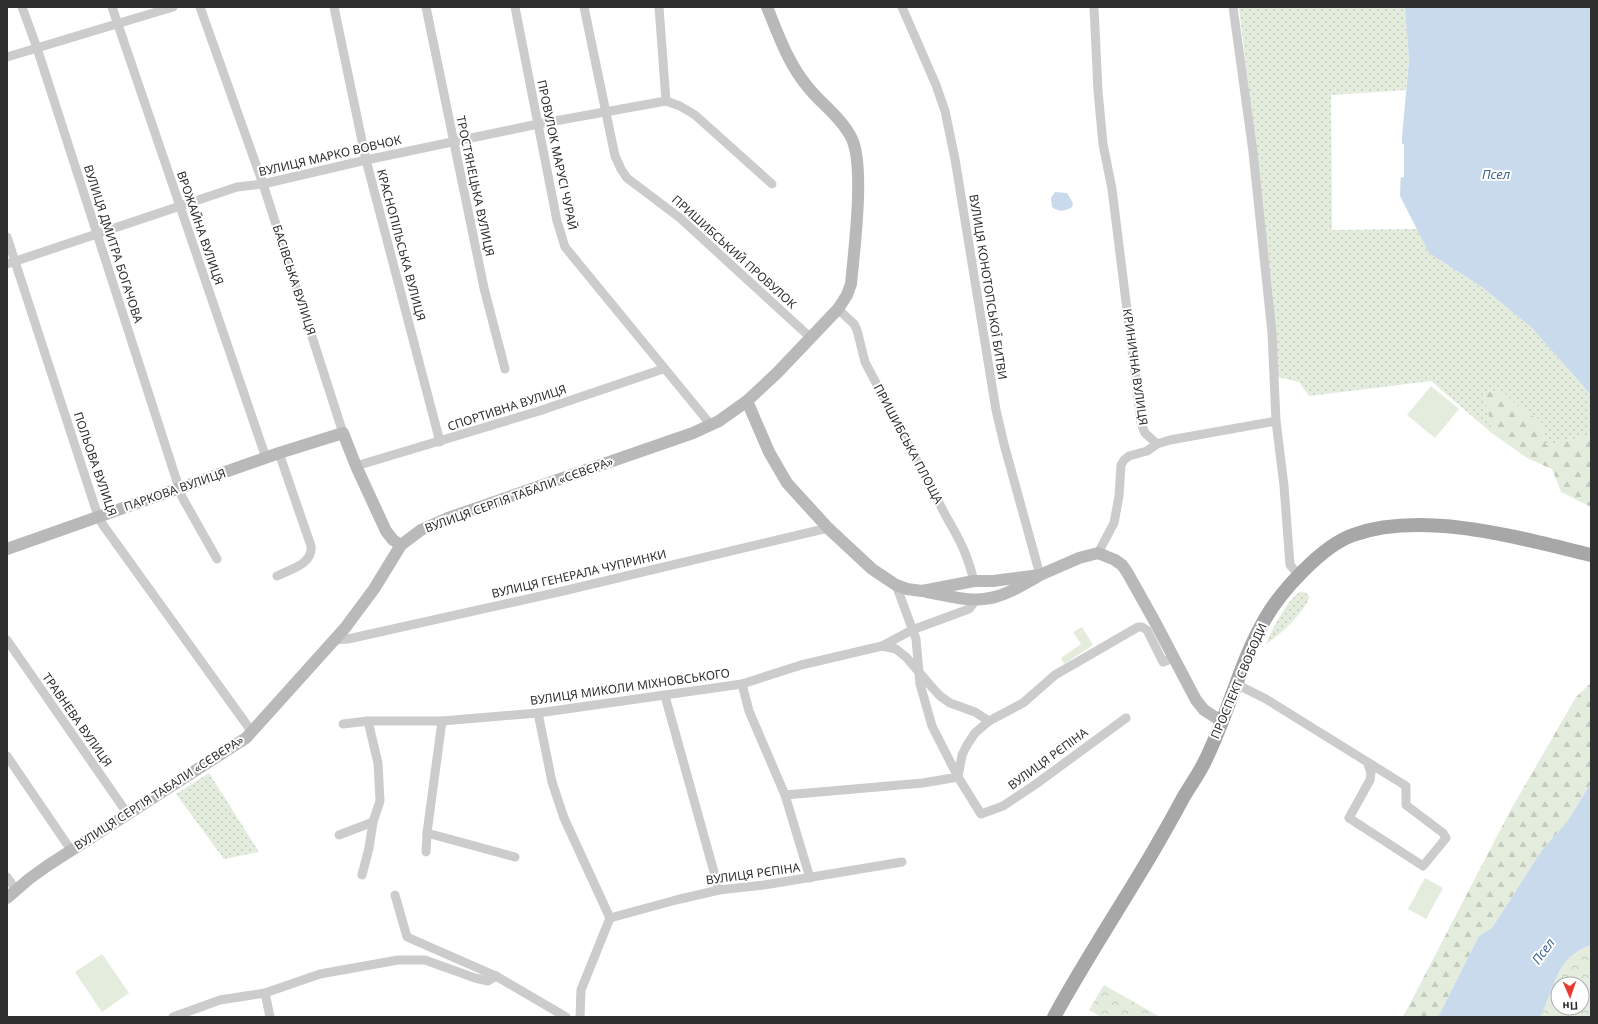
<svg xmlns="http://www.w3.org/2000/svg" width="1598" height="1024" font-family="'Noto Sans',sans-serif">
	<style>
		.grass { fill: url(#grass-dots) }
		.forest { fill: url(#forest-firs) }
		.park { fill: url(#park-crowns); fill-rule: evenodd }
		.garden { fill: #e3ecdd }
		.water { fill: #c9daec }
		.pier { fill: #fff }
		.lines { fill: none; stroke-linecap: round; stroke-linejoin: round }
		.street { stroke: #ccc; stroke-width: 9 }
		.secondary { stroke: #b9b9b9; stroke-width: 12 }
		.primary { stroke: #a7a7a7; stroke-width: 14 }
		.labels { text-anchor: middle; stroke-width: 4; stroke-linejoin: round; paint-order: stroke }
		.street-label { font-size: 12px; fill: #2f2f2f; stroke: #fff }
		.water-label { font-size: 13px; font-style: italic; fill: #3c6592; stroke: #fff }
	</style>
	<defs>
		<pattern id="grass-dots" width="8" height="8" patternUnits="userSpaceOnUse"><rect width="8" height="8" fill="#e3ecdd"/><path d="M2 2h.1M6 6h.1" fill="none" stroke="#c3cbbe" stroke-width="1.8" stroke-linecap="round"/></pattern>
		<pattern id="forest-firs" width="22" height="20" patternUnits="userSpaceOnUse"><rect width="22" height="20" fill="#e3ecdd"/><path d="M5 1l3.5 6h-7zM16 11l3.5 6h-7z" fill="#c3cbbe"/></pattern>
		<pattern id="park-crowns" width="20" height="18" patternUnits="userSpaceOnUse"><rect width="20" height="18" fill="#e3ecdd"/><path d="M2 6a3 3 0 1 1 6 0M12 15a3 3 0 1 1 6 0" fill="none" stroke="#c3cbbe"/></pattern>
	</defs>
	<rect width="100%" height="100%" fill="#fff"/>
	<g class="grass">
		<polygon points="1239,7 1405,7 1409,60 1406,90 1331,95 1332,230 1417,229 1429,253 1482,287 1532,328 1591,395 1591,437 1583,437 1546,445 1541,421 1520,408 1503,392 1483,391 1493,434 1431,381 1309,396 1299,382 1278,377 1273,298"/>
		<path d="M1300 592C1304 592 1307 592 1309 597 1306 611 1278 637 1266 644 1272 630 1286 601 1300 592Z"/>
		<polygon points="209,773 259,852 224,859 176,794"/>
	</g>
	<g class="forest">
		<polygon points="1483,391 1503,392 1520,408 1541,421 1546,445 1583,437 1591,437 1591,507 1561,492 1552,469 1527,458 1493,434"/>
		<polygon points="1591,683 1591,783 1567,822 1542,850 1492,928 1479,936 1438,1017 1403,1017 1509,813 1576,697"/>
	</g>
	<g class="park">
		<path d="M1591 945V1017H1540C1556 987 1554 958 1591 945ZM1558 984H1582V1008H1558Z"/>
		<polygon points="1104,985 1160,1017 1101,1017 1089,1010"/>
	</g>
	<g class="garden">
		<polygon points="1431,386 1459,409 1435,438 1407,415"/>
		<polygon points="1082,627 1093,645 1064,664 1061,658 1081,644 1073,632"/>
		<polygon points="1425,878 1443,888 1426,919 1408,909"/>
		<polygon points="102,954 129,993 102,1012 75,972"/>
	</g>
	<g class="water">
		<polygon points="1405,7 1591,7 1591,395 1532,328 1482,287 1429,253 1400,196 1402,137 1409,60"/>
		<path d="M1055 192 1067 193 1073 203 1072 207C1064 212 1059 212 1052 207L1051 198Z"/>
		<path d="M1591 783V945C1554 958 1556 987 1540 1017H1438L1479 936 1492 928 1542 850 1567 822Z"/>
	</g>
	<polygon class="pier" points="1400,144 1404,144 1404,177 1399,178"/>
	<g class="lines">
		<g class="street">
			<polyline points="22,7 37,48 182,497 217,559"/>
			<polyline points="112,7 266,458"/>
			<polyline points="200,7 263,184 343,433"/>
			<polyline points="334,7 366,160 440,442"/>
			<polyline points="426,7 484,288 505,369"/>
			<polyline points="515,7 557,221 565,247 711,425"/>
			<polyline points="584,7 615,156 621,169 627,178 680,218 811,338"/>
			<polyline points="659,7 666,101 680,106 695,115 772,184"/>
			<polyline points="902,7 936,85 945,111 955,159 996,410 1004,444 1040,575"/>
			<polyline points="1094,7 1098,91 1103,144 1112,189 1141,423 1145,433 1157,444"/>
			<polyline points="1233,7 1253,152 1272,333 1276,421 1284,486 1290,565 1299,575"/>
			<polyline points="7,57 173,7"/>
			<polyline points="7,237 98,516 103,525 252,732"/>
			<polyline points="7,264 237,187 263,184 366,160 538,124 666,101"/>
			<path d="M838 309 854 324 857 330 865 362 947 518C961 542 967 554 974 581"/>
			<polyline points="356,466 539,411 663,369"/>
			<polyline points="1098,553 1114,523 1119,496 1121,465 1124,460 1129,456 1147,451 1157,444 1170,440 1276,421"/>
			<path d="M277 576C291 569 313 564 311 546L279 453"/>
			<polyline points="896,585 916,639 920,684 932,726 958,777 981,814 1003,806 1036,784 1126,718"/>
			<polyline points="7,640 127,813"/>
			<polyline points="334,640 348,639 563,591 828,528"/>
			<polyline points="882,646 896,649 906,657 930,685 940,696 950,703 975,712 989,721"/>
			<polyline points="742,684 749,711 785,795 810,878"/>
			<polyline points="1236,684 1266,699 1406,786 1406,805 1443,833 1446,838 1423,866 1349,818 1370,780 1371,773 1368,764"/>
			<polyline points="665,696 719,890"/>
			<polyline points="538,713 552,782 564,818 610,918"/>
			<polyline points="343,724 368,721 442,721 538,713 742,684 801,665 882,646 912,630 969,609 976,600"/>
			<polyline points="7,756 71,850"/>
			<polyline points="785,795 923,783 958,777 962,755 967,745 975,733 989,721 1023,703 1055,675 1138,627 1142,627 1147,630 1163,662 1173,658"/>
			<polyline points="427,833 515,857"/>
			<polyline points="339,835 373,822"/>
			<polyline points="426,852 427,833 442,721"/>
			<polyline points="362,875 369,848 373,822 380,801 378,763 368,721"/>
			<polyline points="7,877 16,890"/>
			<polyline points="395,895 407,937 496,976 566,1017"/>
			<polyline points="610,918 676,900 719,890 764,885 902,862"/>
			<polyline points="265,993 270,1017"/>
			<polyline points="173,1017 220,1000 265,993 320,974 398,960 425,960 475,978 488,981 496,976"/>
			<polyline points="580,1017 581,990 610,918"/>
		</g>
		<g class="secondary">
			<polyline points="747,401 769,452 787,483 828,528 872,569 896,585 907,589 922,591 974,581 993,581 1040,575 1079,558 1098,553 1115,560 1122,565 1127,572 1155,622 1196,700 1204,710 1221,721"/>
			<polyline points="7,549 279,453 343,433 356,466 386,531 393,540 401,545"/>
			<path d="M927 592C950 596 974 604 998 596 1012 592 1024 584 1037 577"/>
			<path d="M7 898 29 879 47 866 246 738 345 628 374 589 401 545 421 530 448 518 693 433 719 421 747 401 777 373 838 309 847 295 851 284C854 251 865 168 852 139 842 118 821 104 807 86 788 63 778 34 767 7"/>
		</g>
		<path class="primary" d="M1054 1017C1084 962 1119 909 1151 855 1162 836 1173 817 1183 798 1190 786 1198 775 1204 763 1228 716 1239 664 1265 619 1281 591 1322 546 1353 535 1423 510 1521 538 1591 555"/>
	</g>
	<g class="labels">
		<g class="street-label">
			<text transform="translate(557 155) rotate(78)" y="4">ПРОВУЛОК МАРУСІ ЧУРАЙ</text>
			<text transform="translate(330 156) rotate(-13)" y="4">ВУЛИЦЯ МАРКО ВОВЧОК</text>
			<text transform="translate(475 186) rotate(78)" y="4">ТРОСТЯНЕЦЬКА ВУЛИЦЯ</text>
			<text transform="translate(200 228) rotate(71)" y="4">ВРОЖАЙНА ВУЛИЦЯ</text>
			<text transform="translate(113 244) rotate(72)" y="4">ВУЛИЦЯ ДМИТРА БОГАЧОВА</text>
			<text transform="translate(401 245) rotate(75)" y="4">КРАСНОПІЛЬСЬКА ВУЛИЦЯ</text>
			<text transform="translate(734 252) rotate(42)" y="4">ПРИШИБСЬКИЙ ПРОВУЛОК</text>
			<text transform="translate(294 280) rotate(72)" y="4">БАСІВСЬКА ВУЛИЦЯ</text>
			<text transform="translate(988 287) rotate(81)" y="4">ВУЛИЦЯ КОНОТОПСЬКОЇ БИТВИ</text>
			<text transform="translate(1135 367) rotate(82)" y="4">КРИНИЧНА ВУЛИЦЯ</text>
			<text transform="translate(507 408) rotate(-18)" y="4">СПОРТИВНА ВУЛИЦЯ</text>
			<text transform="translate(908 444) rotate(62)" y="4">ПРИШИБСЬКА ПЛОЩА</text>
			<text transform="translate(95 464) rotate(71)" y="4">ПОЛЬОВА ВУЛИЦЯ</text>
			<text transform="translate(175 490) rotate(-19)" y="4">ПАРКОВА ВУЛИЦЯ</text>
			<text transform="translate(519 495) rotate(-20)" y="4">ВУЛИЦЯ СЕРГІЯ ТАБАЛИ «СЄВЄРА»</text>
			<text transform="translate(579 574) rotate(-13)" y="4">ВУЛИЦЯ ГЕНЕРАЛА ЧУПРИНКИ</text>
			<text transform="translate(1239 681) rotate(-67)" y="4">ПРОСПЕКТ СВОБОДИ</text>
			<text transform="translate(630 687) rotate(-8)" y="4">ВУЛИЦЯ МИКОЛИ МІХНОВСЬКОГО</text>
			<text transform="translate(77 720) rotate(55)" y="4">ТРАВНЕВА ВУЛИЦЯ</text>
			<text transform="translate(1048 759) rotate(-36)" y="4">ВУЛИЦЯ РЄПІНА</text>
			<text transform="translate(159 793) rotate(-33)" y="4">ВУЛИЦЯ СЕРГІЯ ТАБАЛИ «СЄВЄРА»</text>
			<text transform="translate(753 874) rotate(-8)" y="4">ВУЛИЦЯ РЄПІНА</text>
		</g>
		<g class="water-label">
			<text x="1496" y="179">Псел</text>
			<text transform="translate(1543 951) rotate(-54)" y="5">Псел</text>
		</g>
	</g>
	<rect width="1598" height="1024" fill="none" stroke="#2f2f2f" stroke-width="16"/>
	<g transform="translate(1570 996) rotate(178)"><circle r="19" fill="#ffffff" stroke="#acacac"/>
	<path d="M0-3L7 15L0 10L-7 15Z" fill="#e63b31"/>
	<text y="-6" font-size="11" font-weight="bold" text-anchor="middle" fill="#2f2f2f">Пн</text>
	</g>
</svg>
